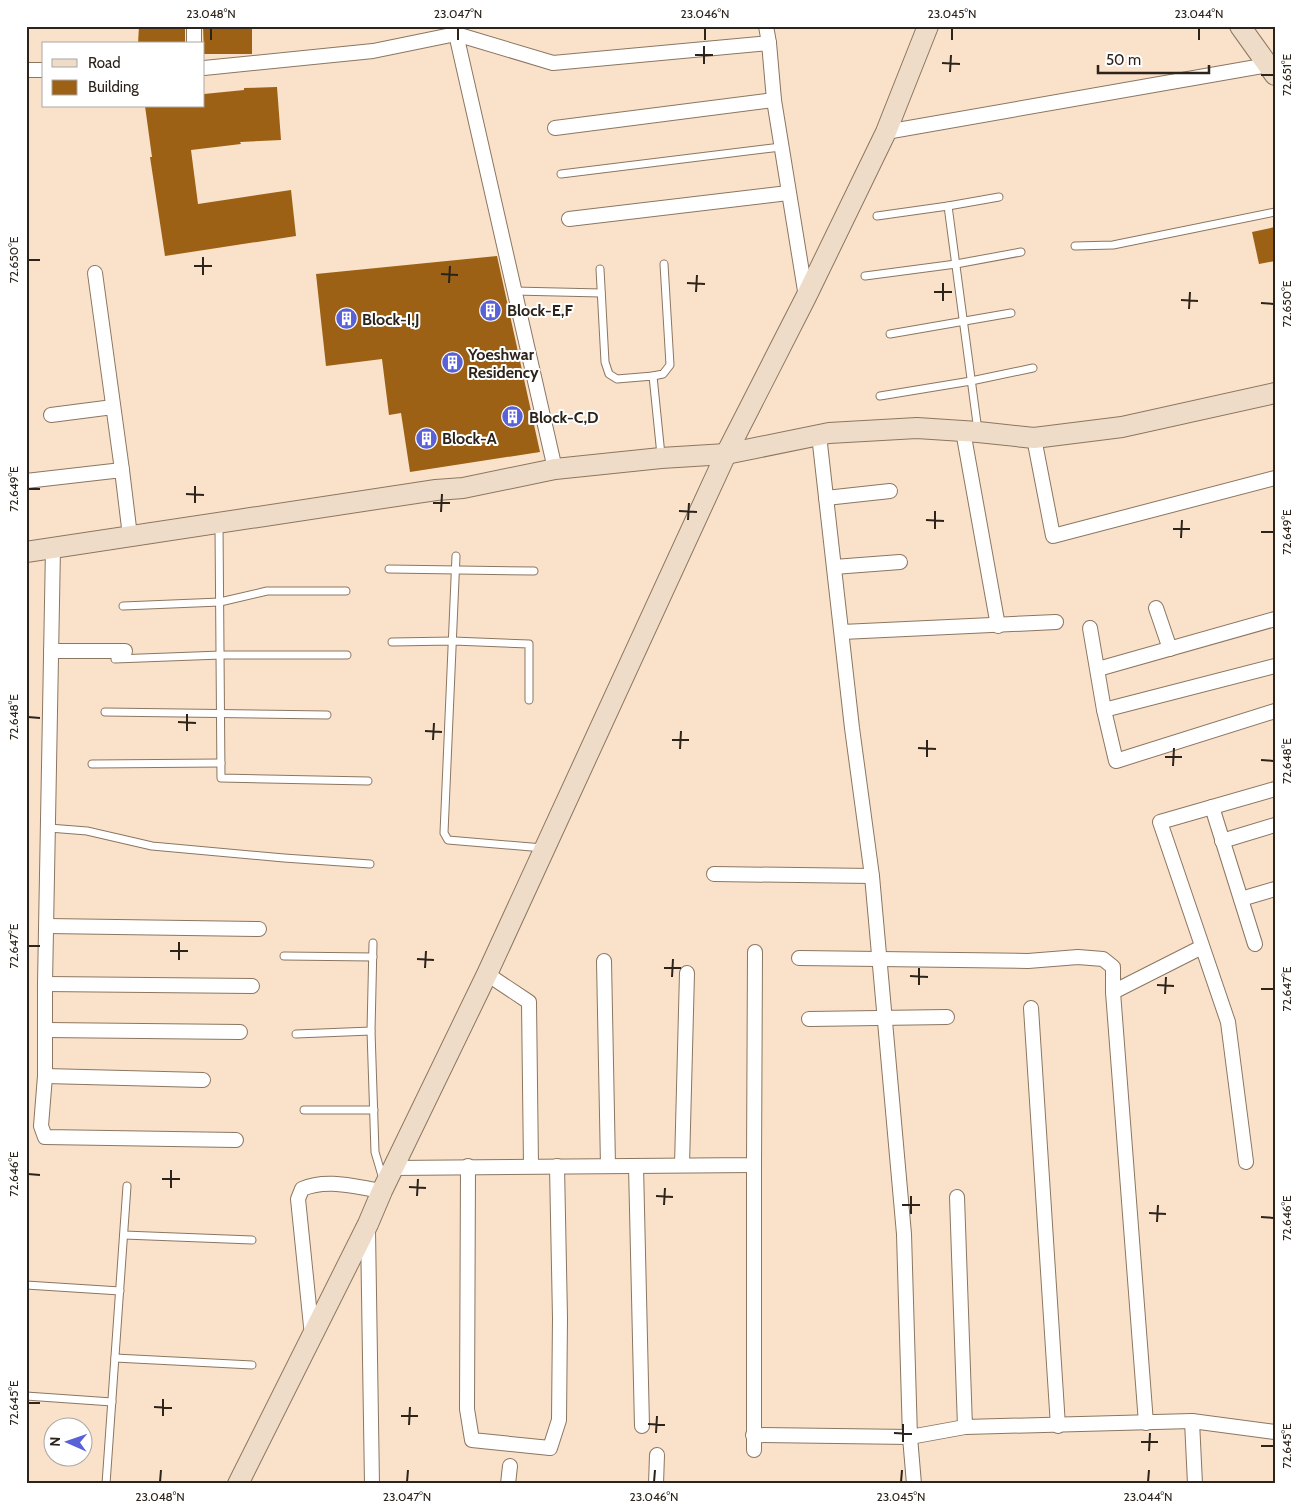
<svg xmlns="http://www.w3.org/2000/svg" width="1301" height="1510" font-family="Cabin,sans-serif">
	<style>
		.building { fill: #9c6114 }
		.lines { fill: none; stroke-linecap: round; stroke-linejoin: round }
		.lane-casing { stroke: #8c7661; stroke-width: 9 }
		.street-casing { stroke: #8c7661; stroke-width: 16 }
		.secondary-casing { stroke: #8c7661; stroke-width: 22 }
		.lane { stroke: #fff; stroke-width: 7 }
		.street { stroke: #fff; stroke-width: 14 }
		.secondary { stroke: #efdcc8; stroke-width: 20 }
		.ticks { fill: none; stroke: #2c231a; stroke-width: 2 }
		.labels { text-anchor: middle; stroke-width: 4; stroke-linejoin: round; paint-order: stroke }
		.poi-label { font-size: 16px; font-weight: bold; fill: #2c231a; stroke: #fff; text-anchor: start }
		.neatline { fill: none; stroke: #2c231a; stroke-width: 2 }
		.ticks-label { font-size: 12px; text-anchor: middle; fill: #2c231a }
	</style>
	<rect width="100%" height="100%" fill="#fae1c9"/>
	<g class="building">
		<polygon points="139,26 185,26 185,44 138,44"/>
		<polygon points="203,26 252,26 252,54 204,54"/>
		<polygon points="277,87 281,140 240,142 241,144 191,150 198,204 291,190 296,236 165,256 150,157 152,157 145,106 204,106 204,94 244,90 244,88"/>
		<polygon points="1275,227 1275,261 1259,264 1252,232"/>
		<polygon points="497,256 540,452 410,472 401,413 389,415 382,359 326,366 316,274"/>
	</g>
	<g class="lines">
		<defs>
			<g id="lane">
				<polyline points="561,174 781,147"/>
				<polyline points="948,206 999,197"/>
				<polyline points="877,216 948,206 978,431"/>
				<polyline points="1075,246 1113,245 1275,212"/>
				<polyline points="600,269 605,362 609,374 617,379 653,376 661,455"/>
				<polyline points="865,276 956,264 1021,252"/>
				<polyline points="514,291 601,293"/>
				<polyline points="890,334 1011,313"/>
				<polyline points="653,376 663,374 670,365 664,264"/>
				<polyline points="880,396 971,381 1033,368"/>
				<polyline points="219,526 221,778 368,781"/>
				<polyline points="456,556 444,833 448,840 543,848"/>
				<polyline points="389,569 534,571"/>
				<polyline points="123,606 220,602 267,591 346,591"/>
				<polyline points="392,642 453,641 529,644 529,700"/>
				<polyline points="115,659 221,655 347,655"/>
				<polyline points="105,712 327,715"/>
				<polyline points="92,764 221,763"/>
				<polyline points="49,828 87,831 152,846 284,858 370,864"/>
				<polyline points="373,943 371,1031 375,1152 383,1179"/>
				<polyline points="284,956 373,957"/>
				<polyline points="296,1034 371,1031"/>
				<polyline points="304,1110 374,1110"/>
				<polyline points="124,1235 252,1240"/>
				<polyline points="26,1285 120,1291"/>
				<polyline points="115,1358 252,1365"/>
				<polyline points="26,1396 112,1402"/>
				<polyline points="106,1484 127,1186"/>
			</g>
			<g id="street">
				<polyline points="194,26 194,44"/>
				<polyline points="766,26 769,43"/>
				<polyline points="204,68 373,51 456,34 454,27"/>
				<polyline points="26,70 44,70"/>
				<polyline points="555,128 774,100"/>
				<polyline points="886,132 1268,65"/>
				<polyline points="569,219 788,193"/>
				<polyline points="95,273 122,470"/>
				<polyline points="51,415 113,407"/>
				<polyline points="963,431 998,626"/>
				<polyline points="819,435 852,728 872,876 904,1234 910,1437 965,1427"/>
				<polyline points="1034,438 1053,536 1275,478"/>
				<polyline points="555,469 456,34 553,63 769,43 774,100 806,297"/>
				<polyline points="26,481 122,470 130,536"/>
				<polyline points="826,498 890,491"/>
				<polyline points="53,548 45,984 45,1076 41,1126 45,1137 236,1140"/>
				<polyline points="834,567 900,562"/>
				<polyline points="1156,608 1170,649"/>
				<polyline points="1090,628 1104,710"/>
				<polyline points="842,632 1056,622"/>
				<polyline points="51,651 125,651"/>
				<polyline points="1275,666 1104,710 1116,761 1275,711"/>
				<polyline points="1098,669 1275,619"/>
				<polyline points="1212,807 1255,944"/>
				<polyline points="1222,841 1275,825"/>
				<polyline points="714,874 872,876"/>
				<polyline points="1241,899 1275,889"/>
				<polyline points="47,926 259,929"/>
				<polyline points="799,958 1028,961 1078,957 1103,959 1113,967 1113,992 1202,947"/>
				<polyline points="604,961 608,1166"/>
				<polyline points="487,974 529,1002 531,1166"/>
				<polyline points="45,984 252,986"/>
				<polyline points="1113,992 1146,1423"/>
				<polyline points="1031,1008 1058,1426"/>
				<polyline points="809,1019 947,1017"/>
				<polyline points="46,1030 240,1032"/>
				<polyline points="45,1076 203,1080"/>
				<polyline points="1246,1162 1228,1022 1160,822 1275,789"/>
				<polyline points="682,1165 687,973"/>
				<polyline points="468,1166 467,1409 472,1440 550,1448 559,1420 560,1318 557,1166"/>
				<polyline points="636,1166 642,1426"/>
				<polyline points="393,1168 754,1165 755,952"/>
				<polyline points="957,1197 965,1427 1192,1421 1275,1432"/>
				<polyline points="368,1230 372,1484"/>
				<path d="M312 1336 298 1199 302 1189C327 1178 355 1187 382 1191"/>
				<polyline points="1192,1421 1195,1484"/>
				<polyline points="753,1435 910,1437 914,1484"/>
				<polyline points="754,1450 754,1165"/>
				<polyline points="508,1484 510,1466"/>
				<polyline points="656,1484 657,1455"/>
			</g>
			<g id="secondary">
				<polyline points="1240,26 1275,75"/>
				<polyline points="26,552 436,490 463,488 555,469 661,458 726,454 829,433 917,428 978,432 1034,438 1122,427 1275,393"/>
				<polyline points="238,1484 368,1224 382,1191 487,974 726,454 806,297 886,132 928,26"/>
			</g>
		</defs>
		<use href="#lane" class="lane-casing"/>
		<use href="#street" class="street-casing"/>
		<use href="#secondary" class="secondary-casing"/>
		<use href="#lane" class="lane"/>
		<use href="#street" class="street"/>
		<use href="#secondary" class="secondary"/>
	</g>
	<path class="ticks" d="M211 40V28M458 40V28M705 40V28M952 40V28M1199 40V28M695 55H713M942 63 960 64M704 64V46M950 72 951 55M1261 75H1274M28 260H40M194 266H212M441 274 458 275M203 275V257M449 283 450 266M687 283 705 284M696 292 697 275M934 292H952M1181 300 1198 301M943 301V283M1261 303 1274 304M1189 309 1190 292M28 489H40M186 494 204 495M195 503V486M433 503H450M679 511 697 512M441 512 442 494M688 520 689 503M926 520 944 521M935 529V511M1173 529H1190M1261 532H1274M1181 538 1182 520M28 717 40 718M178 722 196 723M187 731V714M425 731 442 732M433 740 434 723M672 740H689M918 748 936 749M680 749 681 731M927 757V740M1165 757H1182M1261 760 1274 761M1173 766 1174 748M28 946H40M170 951H188M417 959 434 960M179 960V942M425 968 426 951M664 968H681M910 976 928 977M672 977 673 959M919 985V968M1157 985 1174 986M1261 989H1274M1165 994 1166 977M28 1174 40 1175M162 1179H180M409 1187 426 1188M171 1188V1170M417 1196 418 1179M656 1196 673 1197M664 1205 665 1188M902 1205H920M1149 1213 1166 1214M911 1214V1196M1261 1217 1274 1218M1157 1222 1158 1205M28 1403H40M154 1407 172 1408M163 1416V1399M401 1416H418M648 1424 665 1425M409 1425 410 1407M656 1433 657 1416M894 1433 912 1434M903 1442V1424M1141 1442H1158M1261 1446H1274M1149 1451 1150 1433M160 1482 161 1470M407 1482 408 1470M654 1482 655 1470M901 1482 902 1470M1148 1482 1149 1470"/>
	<defs>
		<symbol id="building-disc" viewBox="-11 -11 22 22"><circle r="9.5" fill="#5961d8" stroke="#fff"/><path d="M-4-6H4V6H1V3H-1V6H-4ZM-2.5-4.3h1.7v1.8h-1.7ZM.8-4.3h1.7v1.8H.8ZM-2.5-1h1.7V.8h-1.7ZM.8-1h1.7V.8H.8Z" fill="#fff"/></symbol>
	</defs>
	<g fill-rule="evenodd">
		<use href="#building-disc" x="478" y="298" width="25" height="25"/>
		<use href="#building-disc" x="334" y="306" width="25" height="25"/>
		<use href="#building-disc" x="440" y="350" width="25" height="25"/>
		<use href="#building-disc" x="500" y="404" width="25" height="25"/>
		<use href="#building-disc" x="414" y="426" width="25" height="25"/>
	</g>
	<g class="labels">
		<g class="poi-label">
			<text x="507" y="316">Block-E,F</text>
			<text x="362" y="325">Block-I,J</text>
			<text x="468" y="360">Yoeshwar<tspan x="468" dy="18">Residency</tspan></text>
			<text x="529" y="423">Block-C,D</text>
			<text x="442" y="444">Block-A</text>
		</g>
	</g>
	<rect width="1301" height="1510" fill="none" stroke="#ffffff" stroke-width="55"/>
	<rect x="42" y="42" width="162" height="65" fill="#ffffff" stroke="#aba7a3"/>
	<rect x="52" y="59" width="25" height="8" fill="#efdcc8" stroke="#aba7a3"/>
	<text x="88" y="68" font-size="15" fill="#2c231a">Road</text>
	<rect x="52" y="80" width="25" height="15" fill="#9c6114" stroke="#aba7a3"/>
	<text x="88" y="92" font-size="15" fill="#2c231a">Building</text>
	<g transform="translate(68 1442) rotate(272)"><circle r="24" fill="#ffffff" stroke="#aba7a3"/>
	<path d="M0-4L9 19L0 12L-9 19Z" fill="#5961d8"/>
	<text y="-8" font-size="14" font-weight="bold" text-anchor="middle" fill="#2c231a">N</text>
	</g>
	<path d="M1098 65v8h111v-8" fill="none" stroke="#2c231a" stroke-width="2.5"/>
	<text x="1106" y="65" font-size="15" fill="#2c231a" stroke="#ffffff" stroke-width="4" paint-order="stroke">50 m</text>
	<rect x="28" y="28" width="1246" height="1454" class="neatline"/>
	<g class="ticks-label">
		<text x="211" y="18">23.048°N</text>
		<text x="458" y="18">23.047°N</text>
		<text x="705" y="18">23.046°N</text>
		<text x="952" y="18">23.045°N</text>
		<text x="1199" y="18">23.044°N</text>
		<text transform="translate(1287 75) rotate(-90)" y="4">72.651°E</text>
		<text transform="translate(14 260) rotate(-90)" y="4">72.650°E</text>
		<text transform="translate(1287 304) rotate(-90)" y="4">72.650°E</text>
		<text transform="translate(14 489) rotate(-90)" y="4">72.649°E</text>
		<text transform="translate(1287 532) rotate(-90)" y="4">72.649°E</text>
		<text transform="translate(14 717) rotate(-90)" y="4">72.648°E</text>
		<text transform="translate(1287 761) rotate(-90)" y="4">72.648°E</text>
		<text transform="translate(14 946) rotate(-90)" y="4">72.647°E</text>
		<text transform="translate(1287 989) rotate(-90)" y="4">72.647°E</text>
		<text transform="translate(14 1174) rotate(-90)" y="4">72.646°E</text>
		<text transform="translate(1287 1218) rotate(-90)" y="4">72.646°E</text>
		<text transform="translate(14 1403) rotate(-90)" y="4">72.645°E</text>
		<text transform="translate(1287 1446) rotate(-90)" y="4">72.645°E</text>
		<text x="160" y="1501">23.048°N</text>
		<text x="407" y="1501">23.047°N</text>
		<text x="654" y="1501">23.046°N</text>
		<text x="901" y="1501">23.045°N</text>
		<text x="1148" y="1501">23.044°N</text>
	</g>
</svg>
